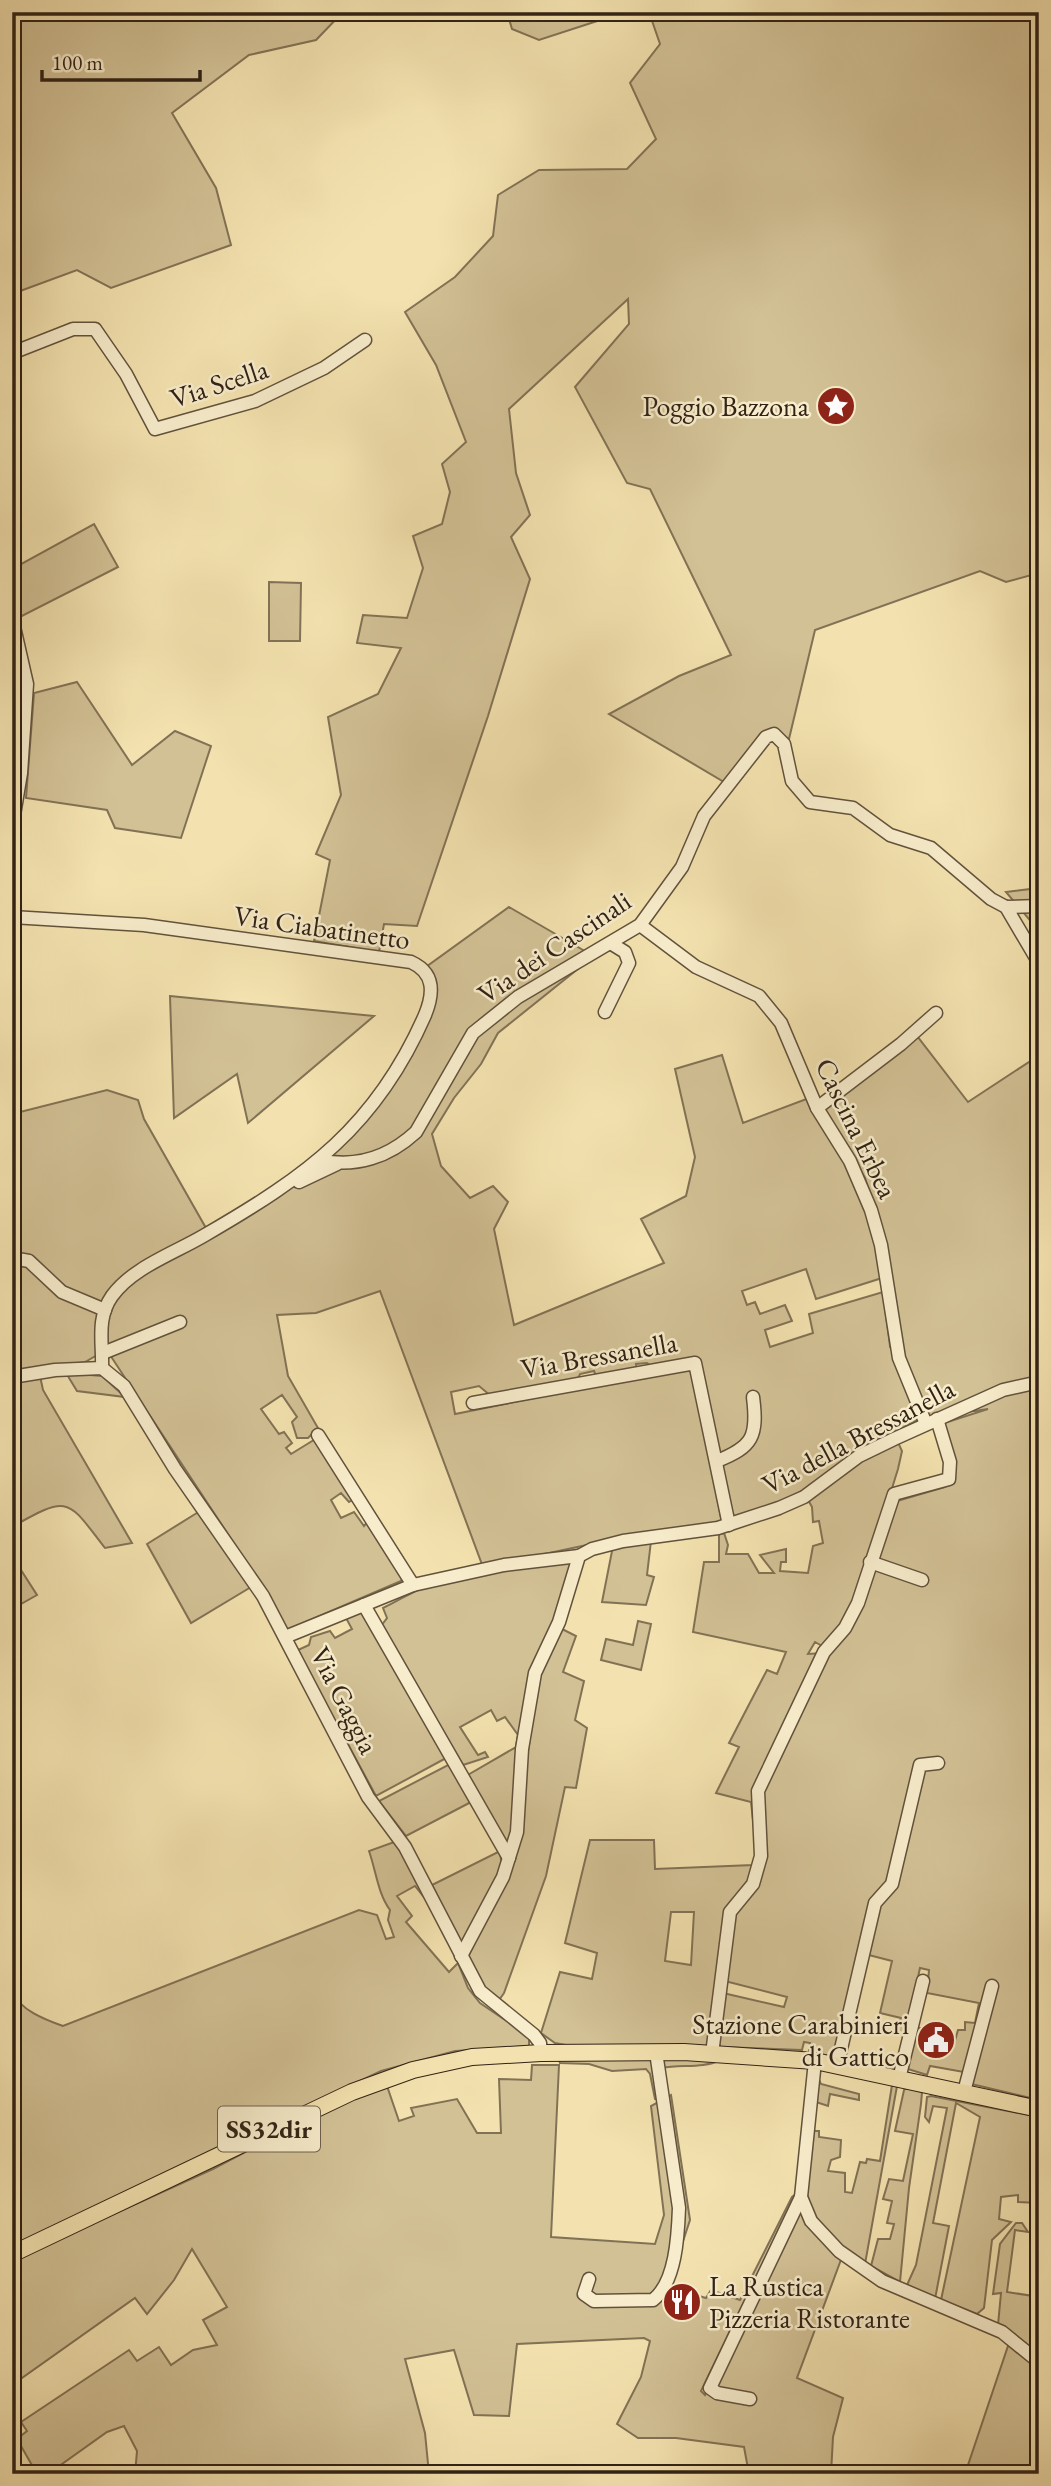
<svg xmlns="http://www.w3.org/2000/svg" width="1051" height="2486" font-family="'EB Garamond',serif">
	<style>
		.green { fill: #d2c195; stroke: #827255; stroke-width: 2; fill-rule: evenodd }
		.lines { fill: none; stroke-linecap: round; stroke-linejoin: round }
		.minor-casing { stroke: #62523c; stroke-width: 15 }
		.major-casing { stroke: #312215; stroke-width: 18 }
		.minor { stroke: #f7eccb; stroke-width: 12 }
		.major { stroke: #f3e2af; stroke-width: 16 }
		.labels { text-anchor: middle; stroke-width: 5; stroke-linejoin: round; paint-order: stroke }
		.shield { fill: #f7eccb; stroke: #6c5f4c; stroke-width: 2 }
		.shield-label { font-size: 26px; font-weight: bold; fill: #312215 }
		.street-label { font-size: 28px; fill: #312215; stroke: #f7eccb }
		.poi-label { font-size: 28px; fill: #312215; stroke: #f7eccb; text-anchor: end }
	</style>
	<rect width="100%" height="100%" fill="#f3e2af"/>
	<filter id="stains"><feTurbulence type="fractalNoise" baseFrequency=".00286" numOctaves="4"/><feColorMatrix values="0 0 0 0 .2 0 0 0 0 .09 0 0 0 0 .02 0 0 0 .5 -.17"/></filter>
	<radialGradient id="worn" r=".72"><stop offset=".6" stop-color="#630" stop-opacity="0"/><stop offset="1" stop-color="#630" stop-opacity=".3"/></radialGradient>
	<g class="green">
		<polygon points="12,12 343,12 316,40 249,55 172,113 216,188 231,245 111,288 77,270 12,294"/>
		<polygon points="507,12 625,12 539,40 512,29"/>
		<polygon points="649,12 1039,12 1039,573 1006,582 980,571 815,630 789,739 772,730 724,782 609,714 679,676 731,655 650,489 627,483 575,387 629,324 628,299 509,409 516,473 530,515 511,537 530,579 488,716 417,926 384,924 379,952 314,941 330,860 316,854 341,795 328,717 378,694 401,648 357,643 363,615 407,618 423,568 413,536 442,524 450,492 442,464 466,442 436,365 405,312 455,277 493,236 498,195 539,170 627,169 656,139 630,83 660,44"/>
		<polygon points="94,524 118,567 18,618 12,569"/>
		<polygon points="269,582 301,583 300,641 269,641"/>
		<polygon points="77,682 132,765 175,731 211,746 181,838 115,828 107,810 26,798 34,693"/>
		<polygon points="1039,888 1039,931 1006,892"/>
		<path d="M509 907 583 950 584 964 498 1033 481 1064 454 1098 432 1134 441 1166 470 1198 493 1186 508 1202 494 1229 514 1325 664 1263 641 1219 686 1196 695 1157 675 1069 722 1055 743 1123 809 1098 850 1166 865 1200 882 1278 816 1299 806 1269 742 1291 747 1305 755 1302 760 1314 785 1305 792 1321 765 1330 770 1347 813 1333 809 1314 883 1292 890 1346 899 1336 881 1231 865 1178 822 1108 917 1036 968 1102 1035 1058 1039 1050V2100L963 2082 964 2072 930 2066 927 2075 908 2069V2058L915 2028H921L918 2044 937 2048 939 2044H954L958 2030H965V2022L975 2023 979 2003 927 1993 929 1970 920 1968 905 2036 895 2033 901 2018 880 2013 892 1961 861 1953 836 2058 809 2052 810 2043 804 2042 802 2050 720 2047 718 2040 723 1993 784 2007 787 1997 717 1979 708 2046H571L555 2043 541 2033 560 1972 592 1979 597 1953 565 1943 590 1840H654L655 1869 753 1865 757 1857 751 1802 716 1793 739 1747 729 1743 767 1670 777 1674 786 1652 693 1632 704 1562H719V1534L724 1533 728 1545 726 1554H748L759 1573H774L760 1555 786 1549V1562H781L780 1571 808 1573 813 1546 823 1543 819 1521 813 1522 812 1507 807 1498 845 1467 897 1440 902 1451 898 1469C879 1528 865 1600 824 1647L815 1642 808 1654 823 1653 847 1629 897 1501 945 1487 946 1460 935 1426 988 1409 919 1419 854 1454 806 1489 769 1508 736 1518 730 1515 722 1467 726 1461 725 1455 717 1450 699 1359 652 1367 647 1363 636 1364 637 1370 597 1378 594 1371 580 1374 577 1381 491 1396 479 1386 451 1392 455 1414 693 1366 722 1523 629 1536 483 1567 380 1291 316 1313 277 1315 288 1376 318 1428 308 1438H297L292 1422 297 1417 282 1395 261 1409 279 1434 284 1432 292 1443 286 1448 291 1454 317 1438 356 1498 349 1502 341 1493 331 1500 341 1518 354 1512 364 1526 368 1521 403 1576 401 1581 287 1630 270 1598 110 1355C109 1348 105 1341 105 1334 104 1289 152 1269 184 1249L182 1243C155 1257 116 1279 104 1308L62 1290 29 1260 12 1257V1114L107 1090 138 1100 144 1119 206 1228C247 1203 296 1179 331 1146 360 1120 383 1085 401 1051 413 1029 425 1006 427 981L419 972ZM671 1912H694L691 1965 665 1961Z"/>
		<polygon points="170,996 374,1016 248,1123 237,1074 174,1118"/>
		<polygon points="12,1260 28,1262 101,1312 99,1354 85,1362 12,1373"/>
		<polygon points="66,1373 102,1376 125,1397 77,1391"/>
		<path d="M40 1376 43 1390 132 1543 105 1548C67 1499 70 1494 12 1527V1382Z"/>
		<polygon points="200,1511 251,1587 191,1623 147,1544"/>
		<polygon points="651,1541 647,1575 654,1577 646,1605 602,1602 613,1546"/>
		<polygon points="12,1556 37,1595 12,1609"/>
		<path d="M572 1559 557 1619 545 1641 516 1816 507 1847 466 1776 516 1747 518 1735 505 1717 497 1721 491 1710 460 1727 478 1755 485 1752 488 1757 463 1765 381 1626 387 1618 383 1608C396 1602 415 1590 427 1586 474 1572 523 1566 572 1559Z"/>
		<polygon points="364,1610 448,1757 376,1796 343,1735 361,1729 355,1718 335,1726 298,1650 309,1645 311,1637 330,1631 335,1638 352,1629 346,1618"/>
		<polygon points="638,1621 651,1624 641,1670 601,1660 606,1639 633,1645"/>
		<polygon points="562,1629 576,1636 563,1672 584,1681 575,1720 587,1728 576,1788 565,1787 546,1876 504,1993 497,2003 488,1993 468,1957 511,1865 540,1671"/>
		<polygon points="450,1764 473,1801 406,1836 379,1801"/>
		<path d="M397 1841 434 1910 415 1886 397 1896 412 1916 406 1922 449 1972 458 1963 468 1988 480 2003 529 2036V2046L455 2051 381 2071 12 2246V1991C19 2010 46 2020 63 2026L359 1910 377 1915 386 1939 394 1937 388 1920 390 1910C378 1894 376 1871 369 1851Z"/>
		<polygon points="500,1851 502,1867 463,1942 459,1940 432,1885"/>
		<path d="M559 2060H720C703 2069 680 2064 662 2068L658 2100 655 2099 650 2074 646 2069 612 2071 589 2064 560 2063Z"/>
		<polygon points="532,2065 559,2065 551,2237 655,2244 664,2215 651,2106 671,2095 690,2220 668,2287 706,2298 711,2290 740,2300 792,2197 796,2194 701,2391 705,2395 740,2333 799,2207 842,2257 797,2378 843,2398 833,2437 831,2474 749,2474 744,2447 676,2438 638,2438 617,2424 641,2377 650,2341 644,2338 517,2344 509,2416 474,2415 454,2350 405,2359 425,2433 429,2474 135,2474 137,2451 124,2426 107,2432 48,2474 37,2474 17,2439 27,2431 21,2422 129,2350 137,2361 159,2347 171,2365 193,2350 217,2345 203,2320 227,2307 192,2249 174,2280 147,2314 135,2298 12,2385 12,2260 213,2169 334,2105 387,2086 399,2121 414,2116 411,2108 457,2099 477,2133 501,2133 499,2079 531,2080"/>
		<polygon points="818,2078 821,2084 859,2094 859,2100 830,2094 828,2106 816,2102"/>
		<path d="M892 2085 897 2086 865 2264C846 2250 815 2229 808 2204 804 2189 812 2149 812 2131H819V2137L841 2140 840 2157 831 2160 828 2171 845 2173V2192L852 2193 860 2162 866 2163 867 2159 880 2161Z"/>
		<polygon points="907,2088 922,2092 921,2104 909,2188 900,2282 871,2266 878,2239 890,2239 894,2224 887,2223 892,2201 883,2199 889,2179 903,2181 913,2134 895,2131 904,2090"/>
		<polygon points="931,2096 1039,2117 1039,2203 1018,2202 1018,2195 1001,2197 999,2219 1011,2222 992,2240 984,2308 977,2314 941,2300 980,2117 956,2103 933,2223 949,2226 935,2299 907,2285 916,2265 947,2108 933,2106 929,2122 925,2117 927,2097"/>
		<polygon points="1016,2223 1022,2223 1028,2232 1015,2230 1007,2292 1033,2296 1039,2307 1039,2356 998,2325 1001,2293 993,2294 1000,2244"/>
		<polygon points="1010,2340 1039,2365 1039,2468 1034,2474 965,2474"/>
	</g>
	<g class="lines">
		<defs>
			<g id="minor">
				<polyline points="12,353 73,329 95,329 126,374 155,429 255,401 324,368 365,340"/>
				<polyline points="12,618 27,684 21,773 12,827"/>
				<polyline points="1006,907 1039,906"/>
				<path d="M12 917 144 925 411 962C435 973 434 993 425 1015 376 1127 307 1176 205 1235 175 1253 133 1267 112 1296 96 1319 103 1342 102 1368"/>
				<polyline points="640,925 696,967 759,996 781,1023 817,1108 850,1161 871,1210 881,1245 899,1358 926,1424"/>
				<polyline points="605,1012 629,963 625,952 612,944"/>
				<polyline points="817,1108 901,1044 936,1013"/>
				<path d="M320 1160C356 1168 389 1157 416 1132L473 1033 518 997 640 925 682 867 704 816 766 737 774 734 784 744 792 781 810 802 853 808 890 835 931 848 991 899 1006 907 1039 963"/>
				<polyline points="299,1182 337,1164"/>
				<polyline points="12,1258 29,1261 62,1292 105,1310"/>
				<polyline points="103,1353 180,1322"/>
				<polyline points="12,1377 55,1370 102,1368 124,1386 175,1469 263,1596 368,1797 405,1847 480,1991 534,2035 540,2043 541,2053"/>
				<polyline points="473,1403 695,1363 729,1525"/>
				<polyline points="318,1435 413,1585"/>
				<path d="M717 1461C753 1447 758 1436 753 1397"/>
				<polyline points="870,1562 922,1580"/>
				<polyline points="364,1605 509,1858"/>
				<polyline points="285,1637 413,1585 504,1565 579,1556"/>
				<polyline points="461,1956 503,1877 517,1832 522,1749 535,1673 559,1622 579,1556 592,1549 623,1541 718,1528 779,1508 804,1497 859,1456 894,1439 1003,1390 1039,1382"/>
				<polyline points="712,2054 730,1912 753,1884 761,1856 758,1791 824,1652 845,1628 858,1603 894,1494 949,1479 950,1462 937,1419"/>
				<polyline points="815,2061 801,2197 811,2221 839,2251 882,2281 1002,2332 1039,2362"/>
				<polyline points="837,2066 875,1903 892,1884 920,1765 938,1763"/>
				<polyline points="899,2079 923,1981"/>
				<polyline points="964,2092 992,1986"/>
				<path d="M589 2279 584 2294 594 2301 653 2300C676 2282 678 2235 679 2208L656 2052"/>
				<polyline points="750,2399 717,2393 710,2388 801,2197"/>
			</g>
			<polyline id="major" points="12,2254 352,2092 413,2070 472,2057 541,2053 684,2052 815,2061 1039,2109"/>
		</defs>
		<use href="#minor" class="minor-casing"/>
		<use href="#major" class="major-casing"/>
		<use href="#minor" class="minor"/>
		<use href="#major" class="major"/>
	</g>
	<defs>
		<symbol id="sight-disc" viewBox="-11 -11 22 22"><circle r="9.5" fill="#8f2418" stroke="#f7eccb"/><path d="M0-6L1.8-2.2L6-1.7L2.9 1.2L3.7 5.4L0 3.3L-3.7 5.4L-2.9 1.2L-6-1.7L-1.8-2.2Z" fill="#fff"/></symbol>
		<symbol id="civic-disc" viewBox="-11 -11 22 22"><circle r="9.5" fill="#8f2418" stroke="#f7eccb"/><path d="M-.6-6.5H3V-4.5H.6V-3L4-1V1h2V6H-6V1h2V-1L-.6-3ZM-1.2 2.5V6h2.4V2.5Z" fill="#fff"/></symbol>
		<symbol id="restaurant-disc" viewBox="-11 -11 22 22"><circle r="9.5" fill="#8f2418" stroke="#f7eccb"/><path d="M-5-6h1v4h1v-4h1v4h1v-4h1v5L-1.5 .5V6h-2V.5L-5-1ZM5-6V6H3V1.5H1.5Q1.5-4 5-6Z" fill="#fff"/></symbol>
	</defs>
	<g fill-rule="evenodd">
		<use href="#sight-disc" x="814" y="384" width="44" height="44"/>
		<use href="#civic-disc" x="914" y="2018" width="44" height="44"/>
		<use href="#restaurant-disc" x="660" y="2280" width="44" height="44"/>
	</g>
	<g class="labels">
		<rect class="shield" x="218" y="2106.5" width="102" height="45" rx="5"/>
		<g class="shield-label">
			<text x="269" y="2138">SS32dir</text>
		</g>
		<g class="street-label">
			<text transform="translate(219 383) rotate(-18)" y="10">Via Scella</text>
			<text transform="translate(322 927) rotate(8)" y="10">Via Ciabatinetto</text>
			<text transform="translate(554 947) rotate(-34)" y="10">Via dei Cascinali</text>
			<text transform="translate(857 1128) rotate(64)" y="10">Cascina Erbea</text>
			<text transform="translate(599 1355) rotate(-10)" y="10">Via Bressanella</text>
			<text transform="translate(858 1436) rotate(-28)" y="10">Via della Bressanella</text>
			<text transform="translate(345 1700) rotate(63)" y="10">Via Gaggia</text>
		</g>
		<g class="poi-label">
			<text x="809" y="416">Poggio Bazzona</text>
			<text x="909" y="2034">Stazione Carabinieri<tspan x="909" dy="32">di Gattico</tspan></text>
			<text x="709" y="2296" text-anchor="start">La Rustica<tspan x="709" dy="32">Pizzeria Ristorante</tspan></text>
		</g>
	</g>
	<rect width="1051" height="2486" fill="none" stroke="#f3e2af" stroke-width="42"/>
	<rect x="14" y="14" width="1023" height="2458" fill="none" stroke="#312215" stroke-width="3.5"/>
	<rect x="21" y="21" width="1009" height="2444" fill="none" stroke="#312215" stroke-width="2"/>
	<path d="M42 70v10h158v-10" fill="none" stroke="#312215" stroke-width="3.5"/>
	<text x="52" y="70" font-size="21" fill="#312215" stroke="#f7eccb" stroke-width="5" paint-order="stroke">100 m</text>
	<rect width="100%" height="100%" filter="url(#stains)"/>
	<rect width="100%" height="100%" fill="url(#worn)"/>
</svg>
